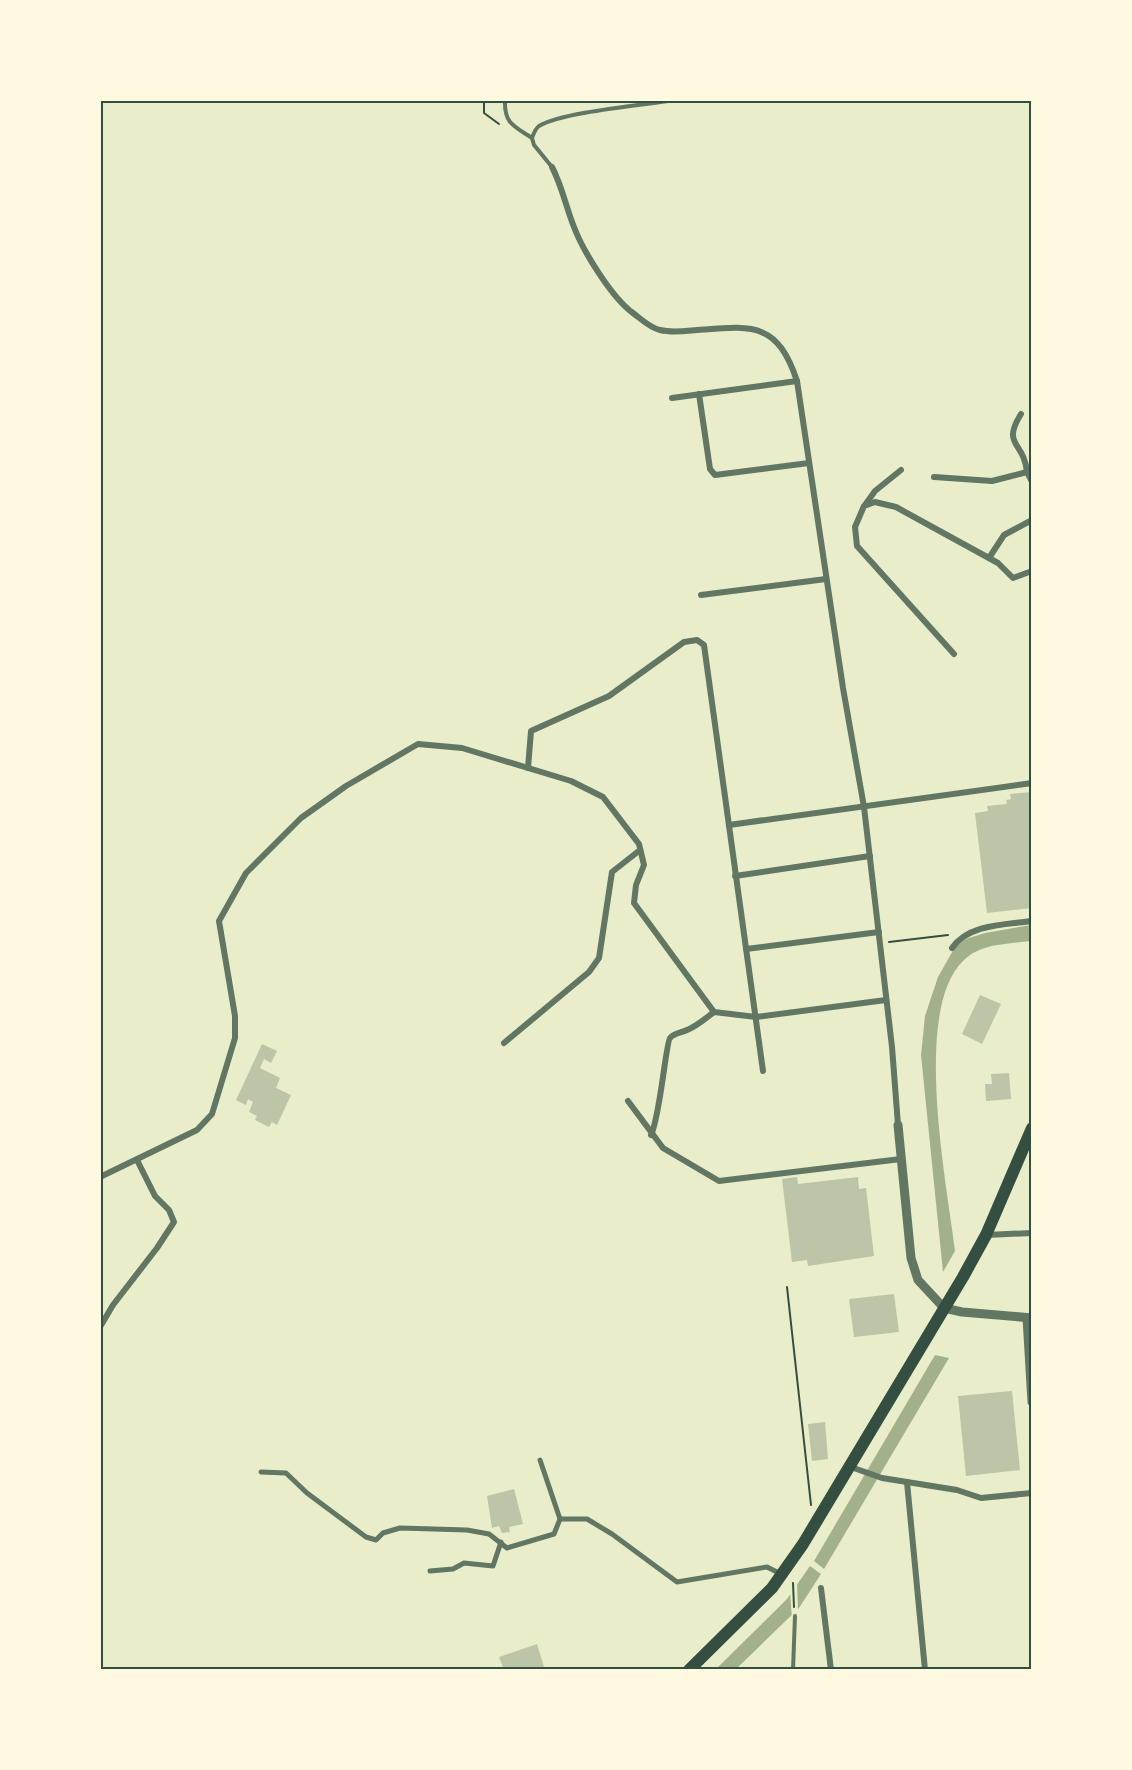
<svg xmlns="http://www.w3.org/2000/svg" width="1132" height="1770" font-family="'Source Sans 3',sans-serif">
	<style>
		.water { fill: #a3b18a }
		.pier { fill: #e9edc9 }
		.building { fill: #bcc5a7 }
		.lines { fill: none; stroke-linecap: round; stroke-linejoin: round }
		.path { stroke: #344e41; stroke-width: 2 }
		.service { stroke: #617663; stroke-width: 4 }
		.pedestrian { stroke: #617663; stroke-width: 5 }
		.minor { stroke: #617663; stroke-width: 6 }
		.tertiary { stroke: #617663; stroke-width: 9 }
		.trunk { stroke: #344e41; stroke-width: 12 }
		.neatline { fill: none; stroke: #344e41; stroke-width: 2 }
	</style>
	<rect width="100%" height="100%" fill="#e9edc9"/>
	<g class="water">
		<path d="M1031 925V941C1008 944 980 943 963 961 912 1011 947 1184 955 1251L943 1272 921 1055 925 1016 938 977 955 947 966 939 985 933Z"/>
		<polygon points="935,1355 949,1358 824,1569 814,1561"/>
		<polygon points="810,1566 821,1574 799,1608 736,1669 715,1670 787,1599"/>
	</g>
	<polygon class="pier" points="797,1582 798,1613 792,1619 790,1592"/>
	<g class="building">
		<polygon points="1030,792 1032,908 987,913 975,813 988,811 987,806 1007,804 1006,800 1011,799 1010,794"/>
		<polygon points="980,995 1001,1004 982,1044 962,1034"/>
		<polygon points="262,1044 277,1051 271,1063 264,1059 260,1068 280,1078 276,1088 291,1095 277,1125 272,1122 269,1127 255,1120 257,1116 249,1112 253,1102 248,1099 246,1105 236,1100"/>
		<polygon points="1009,1073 1011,1099 986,1101 985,1084 992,1084 991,1074"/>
		<polygon points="797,1177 798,1184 858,1177 859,1189 866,1188 874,1256 808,1266 807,1260 792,1262 782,1179"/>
		<polygon points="894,1294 899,1332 854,1337 849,1299"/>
		<polygon points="1012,1391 1020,1470 966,1476 958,1396"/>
		<polygon points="825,1422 828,1459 812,1461 808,1424"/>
		<polygon points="514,1489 523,1524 509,1527 510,1532 502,1533 499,1526 492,1528 487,1496"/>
		<polygon points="537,1644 545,1670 504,1670 499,1657"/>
	</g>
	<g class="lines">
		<g class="path">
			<polyline points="484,100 484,113 499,124"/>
			<polyline points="889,942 948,935"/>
			<polyline points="787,1287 811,1505"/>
			<polyline points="793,1583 794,1607"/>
		</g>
		<g class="service">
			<path d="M505 100C504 124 514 126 532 138"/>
			<path d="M552 167 534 145 532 138C534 133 535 129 539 126 562 112 644 105 675 100"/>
			<polyline points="793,1670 795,1616"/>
		</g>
		<g class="pedestrian">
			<polyline points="261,1472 286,1473 307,1493 366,1537 376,1540 383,1533 400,1528 467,1530 489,1534 507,1548 554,1534 560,1519 540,1460"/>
			<polyline points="560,1519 587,1519 612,1534 677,1582 767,1567 781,1574"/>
			<polyline points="430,1571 453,1569 464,1563 493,1566 501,1542"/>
		</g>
		<g class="minor">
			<path d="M552 167C562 186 566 207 574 227 583 251 612 298 633 313 641 319 650 328 660 330 672 333 685 331 697 330 752 326 777 321 797 381L843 688 864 807 892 1047 898 1125"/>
			<polyline points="699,394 710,469 715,475 809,463"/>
			<polyline points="672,398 797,381"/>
			<path d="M1021 414C1001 446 1024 441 1027 472"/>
			<polyline points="934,477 992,481 1027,472 1032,482"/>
			<polyline points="865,505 875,491 901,470"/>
			<polyline points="989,558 1004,535 1032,520"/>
			<polyline points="701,595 826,579"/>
			<polyline points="954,654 857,546 855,527 864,506 875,502 896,507 998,563 1013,578 1032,571"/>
			<polyline points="528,768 531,731 609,696 684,642 697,640 704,645 763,1071"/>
			<polyline points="729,825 1032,783"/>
			<polyline points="735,876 870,856"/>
			<path d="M952 948C969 924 1004 925 1032 921"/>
			<polyline points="746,949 879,932"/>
			<polyline points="504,1043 589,972 599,958 612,872 640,850"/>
			<polyline points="628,1101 663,1148 719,1181 901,1159"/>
			<path d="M651 1135C660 1117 666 1042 670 1038 674 1033 681 1033 687 1030 697 1026 706 1018 714 1012"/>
			<polyline points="100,1177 197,1130 212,1114 235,1038 235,1016 219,921 246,873 301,818 346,786 418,744 462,748 571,781 603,797 639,844 644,865 636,885 634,903 714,1012 756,1017 886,1000"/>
			<polyline points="986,1235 1032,1233"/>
			<polyline points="100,1327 113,1305 157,1248 174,1222 169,1210 155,1196 137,1160"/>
			<polyline points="848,1466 882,1478 957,1490 981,1498 1032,1493"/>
			<polyline points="907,1482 925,1670"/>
			<polyline points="821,1588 831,1670"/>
		</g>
		<g class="tertiary">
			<polyline points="898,1125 911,1258 918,1280 944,1308 962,1312 1032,1318"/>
			<polyline points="1027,1318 1032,1402"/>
		</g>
		<polyline class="trunk" points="689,1670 772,1588 803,1544 963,1277 986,1235 1032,1128"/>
	</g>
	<rect width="1132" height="1770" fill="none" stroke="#fefae0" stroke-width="204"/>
	<rect x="102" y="102" width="928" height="1566" class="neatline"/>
</svg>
